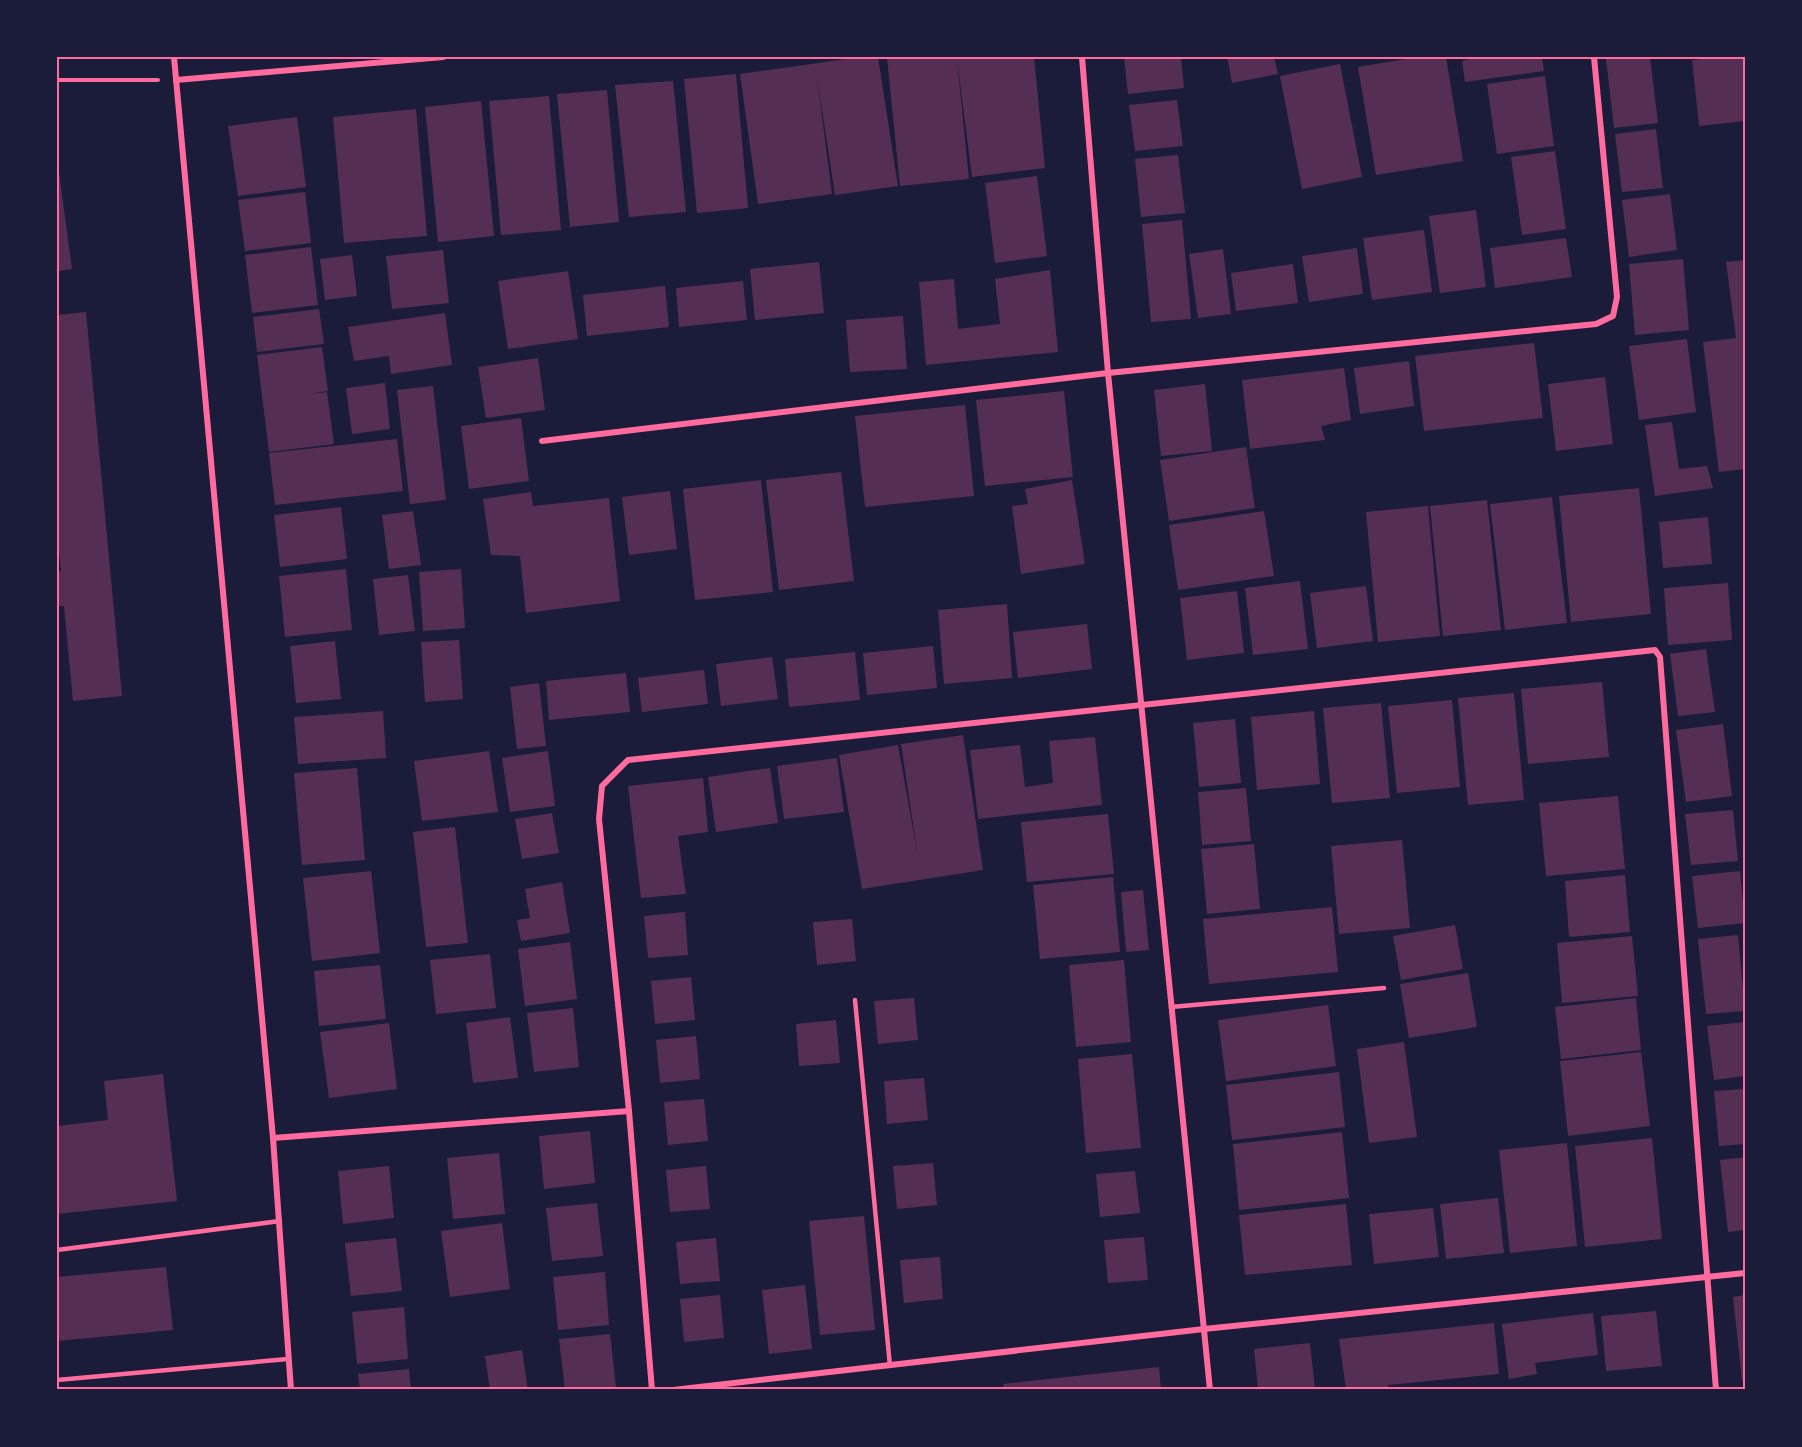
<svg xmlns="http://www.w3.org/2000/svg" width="1802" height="1447" font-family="'PT Sans',sans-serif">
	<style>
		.building { fill: #542f53 }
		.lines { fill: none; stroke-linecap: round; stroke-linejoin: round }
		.path { stroke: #ff6b9d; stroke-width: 4 }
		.service { stroke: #ff6b9d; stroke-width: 4.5 }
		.minor { stroke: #ff6b9d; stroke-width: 6 }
		.neatline { fill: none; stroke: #ff6b9d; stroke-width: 2 }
	</style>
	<rect width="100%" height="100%" fill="#1b1b3a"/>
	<g class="building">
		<polygon points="860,57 878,57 898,186 835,195 817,77 832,194 758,204 740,74"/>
		<polygon points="901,57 1034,57 1045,168 972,177 957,59 969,179 900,186 887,58"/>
		<polygon points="1124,57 1181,57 1184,88 1128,94"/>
		<polygon points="1227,57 1274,57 1278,74 1232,83"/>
		<polygon points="1417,57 1446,57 1463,161 1376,175 1358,67"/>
		<polygon points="1479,57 1542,57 1544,71 1465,82 1462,61"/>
		<polygon points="1622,57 1650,57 1658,123 1614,128 1606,59"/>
		<polygon points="1720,57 1745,57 1745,121 1699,126 1692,60"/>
		<polygon points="1340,64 1362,177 1302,189 1280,76"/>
		<polygon points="736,74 748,208 697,213 684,79"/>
		<polygon points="1545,76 1554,146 1497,154 1487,84"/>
		<polygon points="673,81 686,212 629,217 615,85"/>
		<polygon points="607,90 619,222 570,227 557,94"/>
		<polygon points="549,96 561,230 501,235 489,101"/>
		<polygon points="1177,100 1183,146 1135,151 1129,105"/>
		<polygon points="481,101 494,236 438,242 425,107"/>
		<polygon points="416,109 427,236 344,243 333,117"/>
		<polygon points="297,117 306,187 238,196 228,126"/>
		<polygon points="1656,129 1663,188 1622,192 1615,134"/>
		<polygon points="1555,151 1566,229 1522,235 1511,157"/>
		<polygon points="1178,155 1185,213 1141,217 1135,159"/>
		<polygon points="57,158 72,269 57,271"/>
		<polygon points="1037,176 1047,256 995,263 985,183"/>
		<polygon points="305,192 311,243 245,251 238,200"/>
		<polygon points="1670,194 1677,250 1629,257 1622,200"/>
		<polygon points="1476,210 1486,287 1440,293 1429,216"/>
		<polygon points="1182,220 1191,319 1151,322 1142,224"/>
		<polygon points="1424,230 1432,292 1372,300 1363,238"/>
		<polygon points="1566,238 1572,277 1495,288 1490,248"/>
		<polygon points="311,247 318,305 252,313 245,255"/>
		<polygon points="1357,248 1363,294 1309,302 1302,256"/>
		<polygon points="1223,249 1231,314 1198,318 1189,254"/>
		<polygon points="443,250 449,303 392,309 386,256"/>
		<polygon points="352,255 357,296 325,300 320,259"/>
		<polygon points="1683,259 1689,330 1635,335 1629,264"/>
		<polygon points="1745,260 1745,469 1719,472 1703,342 1736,338 1726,262"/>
		<polygon points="819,262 824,313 755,320 750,269"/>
		<polygon points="1293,264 1298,303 1236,311 1231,273"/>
		<polygon points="1050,270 1058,352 926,365 919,282 954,279 958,329 1000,324 995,279"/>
		<polygon points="568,271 578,339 508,349 498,281"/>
		<polygon points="743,281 747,320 679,327 676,288"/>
		<polygon points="665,286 669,327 587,336 583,295"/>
		<polygon points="319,309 324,344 257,352 253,317"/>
		<polygon points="86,312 122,696 73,701 64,606 57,606 57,572 61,571 57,533 57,315"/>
		<polygon points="445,313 452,365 391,374 389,356 354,361 348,327"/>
		<polygon points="903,316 907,369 850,372 846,320"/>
		<polygon points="1687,339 1696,412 1639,420 1629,346"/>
		<polygon points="1534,343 1543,418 1424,431 1415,356"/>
		<polygon points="322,347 328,391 307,394 327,392 334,444 269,452 257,355"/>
		<polygon points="538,358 545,410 486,418 478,367"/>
		<polygon points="1409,361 1414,406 1360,414 1354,368"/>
		<polygon points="1344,368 1351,420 1321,426 1325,440 1250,449 1242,380"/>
		<polygon points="1605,377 1613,444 1556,451 1548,384"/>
		<polygon points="385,383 390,429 352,434 346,388"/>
		<polygon points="1205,384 1212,451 1161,456 1154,390"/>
		<polygon points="433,386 446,500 410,504 397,390"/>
		<polygon points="1064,391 1073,477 985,486 976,400"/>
		<polygon points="965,405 974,496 865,507 855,416"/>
		<polygon points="521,418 529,481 469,489 461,426"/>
		<polygon points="1672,422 1679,469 1707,466 1713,488 1655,496 1645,425"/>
		<polygon points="397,439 403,491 275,505 269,453"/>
		<polygon points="1246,447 1255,508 1169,521 1160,460"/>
		<polygon points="841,472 854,581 779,590 766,480"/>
		<polygon points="761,480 773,592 695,600 683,489"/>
		<polygon points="1072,480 1085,564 1021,574 1012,506 1028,504 1025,489"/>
		<polygon points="1639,488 1651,614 1571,622 1559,496"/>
		<polygon points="670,491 677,549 629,555 622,497"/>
		<polygon points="531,492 533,506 609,498 620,601 526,613 520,556 491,555 483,499"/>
		<polygon points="1552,497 1567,623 1505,630 1490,504"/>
		<polygon points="1487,500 1501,630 1443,636 1430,506"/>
		<polygon points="1428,506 1440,636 1378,642 1366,512"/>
		<polygon points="341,507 347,559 280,567 274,515"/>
		<polygon points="413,511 421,565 389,569 382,515"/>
		<polygon points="1264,511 1274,576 1178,590 1169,525"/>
		<polygon points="1708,517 1712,564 1663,568 1659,522"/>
		<polygon points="346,569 352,630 285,637 279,576"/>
		<polygon points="461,569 465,628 423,631 419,572"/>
		<polygon points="408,575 415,631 379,635 373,579"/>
		<polygon points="1300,581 1308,649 1253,655 1245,588"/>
		<polygon points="1728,583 1732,640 1668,645 1664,588"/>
		<polygon points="1366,586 1373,641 1317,648 1310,593"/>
		<polygon points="1237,591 1244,653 1187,660 1180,598"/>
		<polygon points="1007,604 1012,678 944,684 938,610"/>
		<polygon points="1087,624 1092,669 1018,678 1013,632"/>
		<polygon points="459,640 463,699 425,702 421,642"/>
		<polygon points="335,641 341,699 296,703 290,646"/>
		<polygon points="933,646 937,688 867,695 863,653"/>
		<polygon points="1706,649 1715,712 1678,716 1670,654"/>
		<polygon points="855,652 860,700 789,707 785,659"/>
		<polygon points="772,657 778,699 721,706 716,664"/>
		<polygon points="704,670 708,704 642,712 638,678"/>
		<polygon points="626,673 630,712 549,720 546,681"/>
		<polygon points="1602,682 1609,757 1528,764 1521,689"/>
		<polygon points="539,683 546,746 517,749 510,687"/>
		<polygon points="1514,693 1524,800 1468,805 1458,698"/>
		<polygon points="1452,700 1460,787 1397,793 1388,706"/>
		<polygon points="1381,703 1390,798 1332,803 1323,708"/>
		<polygon points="383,711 386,758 298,764 294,717"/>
		<polygon points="1314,711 1320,784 1257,790 1251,717"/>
		<polygon points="1235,719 1241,783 1199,787 1193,723"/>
		<polygon points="1723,724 1732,796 1686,802 1676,730"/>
		<polygon points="963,735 983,870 862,889 839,755 898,745 918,857 901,744"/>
		<polygon points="1095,737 1102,805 978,819 970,750 1020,745 1025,787 1053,783 1049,741"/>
		<polygon points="489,751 498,812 422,821 414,761"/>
		<polygon points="548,751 555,806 510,812 502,758"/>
		<polygon points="837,758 844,812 784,819 777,766"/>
		<polygon points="357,768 365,860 302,865 294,773"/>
		<polygon points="770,768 778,823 716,832 708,777"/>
		<polygon points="703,778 708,832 678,836 686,894 641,898 628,786"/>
		<polygon points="1246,788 1251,841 1202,845 1198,792"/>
		<polygon points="1618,796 1625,869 1546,876 1539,803"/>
		<polygon points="1733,810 1738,861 1691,865 1685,814"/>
		<polygon points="552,813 559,853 522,859 515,819"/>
		<polygon points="1108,814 1114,874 1027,882 1021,822"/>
		<polygon points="455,827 468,943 426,947 413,832"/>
		<polygon points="1402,840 1410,928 1339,934 1331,846"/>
		<polygon points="1254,844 1260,909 1207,914 1201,849"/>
		<polygon points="371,871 380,953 312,961 303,878"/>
		<polygon points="1740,871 1745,923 1698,928 1692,876"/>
		<polygon points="1625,875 1630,932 1569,937 1565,881"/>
		<polygon points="1113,877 1120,952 1040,959 1033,885"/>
		<polygon points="562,882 570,933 521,941 517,920 530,918 525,889"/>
		<polygon points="1143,890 1149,950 1126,952 1121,892"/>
		<polygon points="1332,907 1338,972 1209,984 1203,919"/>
		<polygon points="685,912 688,955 648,958 644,916"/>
		<polygon points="852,919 856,961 817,965 813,922"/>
		<polygon points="1455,925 1463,969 1401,980 1393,936"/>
		<polygon points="1738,935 1745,1011 1706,1014 1698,939"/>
		<polygon points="1632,936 1638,996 1562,1003 1557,943"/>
		<polygon points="570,942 577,999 525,1006 518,949"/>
		<polygon points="490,954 496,1008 436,1014 430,960"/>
		<polygon points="1124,960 1131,1042 1076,1047 1069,965"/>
		<polygon points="380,965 386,1019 319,1026 314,971"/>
		<polygon points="1468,973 1477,1027 1409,1038 1400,984"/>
		<polygon points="691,977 695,1020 655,1024 651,981"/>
		<polygon points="914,998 918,1040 878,1044 874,1001"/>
		<polygon points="1636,998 1641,1050 1561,1059 1555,1007"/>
		<polygon points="1328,1005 1336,1066 1226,1081 1218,1020"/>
		<polygon points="573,1008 579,1067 534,1072 527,1013"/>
		<polygon points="510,1017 518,1078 473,1083 466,1023"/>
		<polygon points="836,1020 840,1063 799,1066 796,1024"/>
		<polygon points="1745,1022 1745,1076 1714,1080 1707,1026"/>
		<polygon points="389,1023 397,1089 329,1098 320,1032"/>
		<polygon points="696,1036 700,1079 660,1083 656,1040"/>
		<polygon points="1404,1042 1417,1137 1369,1143 1357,1049"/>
		<polygon points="1641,1052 1650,1126 1568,1136 1560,1061"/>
		<polygon points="1132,1054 1141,1148 1086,1153 1078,1059"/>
		<polygon points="1339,1072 1345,1127 1232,1140 1226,1085"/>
		<polygon points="163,1074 177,1201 57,1214 57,1126 108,1120 104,1081"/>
		<polygon points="924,1078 928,1120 887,1124 884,1081"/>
		<polygon points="1745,1089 1745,1144 1719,1146 1714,1091"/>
		<polygon points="704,1099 708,1141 668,1145 664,1102"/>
		<polygon points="590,1131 595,1183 544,1189 539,1136"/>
		<polygon points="1342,1132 1349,1198 1239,1210 1233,1144"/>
		<polygon points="1652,1138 1662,1239 1585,1247 1575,1146"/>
		<polygon points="1567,1143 1577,1246 1510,1253 1499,1150"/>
		<polygon points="499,1153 505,1214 453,1219 447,1158"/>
		<polygon points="1745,1157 1745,1230 1728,1232 1720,1160"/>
		<polygon points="933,1163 937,1205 897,1209 893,1166"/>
		<polygon points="389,1166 394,1218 343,1224 338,1171"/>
		<polygon points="706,1166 710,1209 670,1212 666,1170"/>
		<polygon points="1135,1171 1140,1213 1100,1217 1096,1174"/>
		<polygon points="1498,1198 1504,1253 1446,1259 1440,1204"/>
		<polygon points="597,1203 603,1256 552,1261 546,1208"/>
		<polygon points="1346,1204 1352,1265 1245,1275 1239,1215"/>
		<polygon points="1433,1208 1439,1257 1374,1264 1369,1214"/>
		<polygon points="864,1216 875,1330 820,1335 809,1221"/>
		<polygon points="502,1223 510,1289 450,1297 441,1231"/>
		<polygon points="1144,1237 1148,1280 1108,1283 1104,1240"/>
		<polygon points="396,1238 402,1291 351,1296 345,1243"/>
		<polygon points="716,1238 720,1281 680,1284 676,1242"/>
		<polygon points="940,1257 943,1299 904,1303 900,1260"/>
		<polygon points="166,1267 173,1330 57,1341 57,1277"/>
		<polygon points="605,1272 609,1325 558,1330 553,1277"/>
		<polygon points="805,1285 812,1349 769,1354 762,1290"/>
		<polygon points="720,1295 724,1338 684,1342 680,1299"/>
		<polygon points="1745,1295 1745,1380 1742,1381 1733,1297"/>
		<polygon points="404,1307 408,1359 357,1364 352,1312"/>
		<polygon points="1656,1311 1662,1366 1606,1371 1601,1316"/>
		<polygon points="1593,1313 1598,1355 1535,1363 1537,1374 1509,1379 1502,1324"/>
		<polygon points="1494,1323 1499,1374 1388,1385 1389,1390 1346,1390 1339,1339"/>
		<polygon points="610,1334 616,1387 565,1390 559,1339"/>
		<polygon points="1310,1343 1315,1390 1258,1390 1254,1349"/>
		<polygon points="522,1350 528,1390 490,1390 485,1356"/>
		<polygon points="1159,1367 1161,1390 1004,1390 1003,1384"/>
		<polygon points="409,1369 411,1390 360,1390 358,1374"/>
	</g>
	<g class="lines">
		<polyline class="path" points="57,80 158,80"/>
		<g class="service">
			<polyline points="855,1000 890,1366"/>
			<polyline points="1171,1007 1384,988"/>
			<polyline points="57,1250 280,1221"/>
			<polyline points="57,1380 288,1359"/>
		</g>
		<g class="minor">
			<polyline points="174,57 273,1138 291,1390"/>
			<polyline points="1082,57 1108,373 1210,1390"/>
			<polyline points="176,80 443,57"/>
			<polyline points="542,441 1108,373 1596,324 1613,316 1617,297 1594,57"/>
			<polyline points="273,1138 629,1111"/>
			<polyline points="652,1390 629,1111 599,819 602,786 628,760 1655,650 1660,657 1716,1390"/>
			<polyline points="673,1390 1204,1329 1745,1273"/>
		</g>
	</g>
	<rect width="1802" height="1447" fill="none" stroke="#1b1b3a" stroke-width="117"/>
	<rect x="58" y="58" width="1686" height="1330" class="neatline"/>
</svg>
